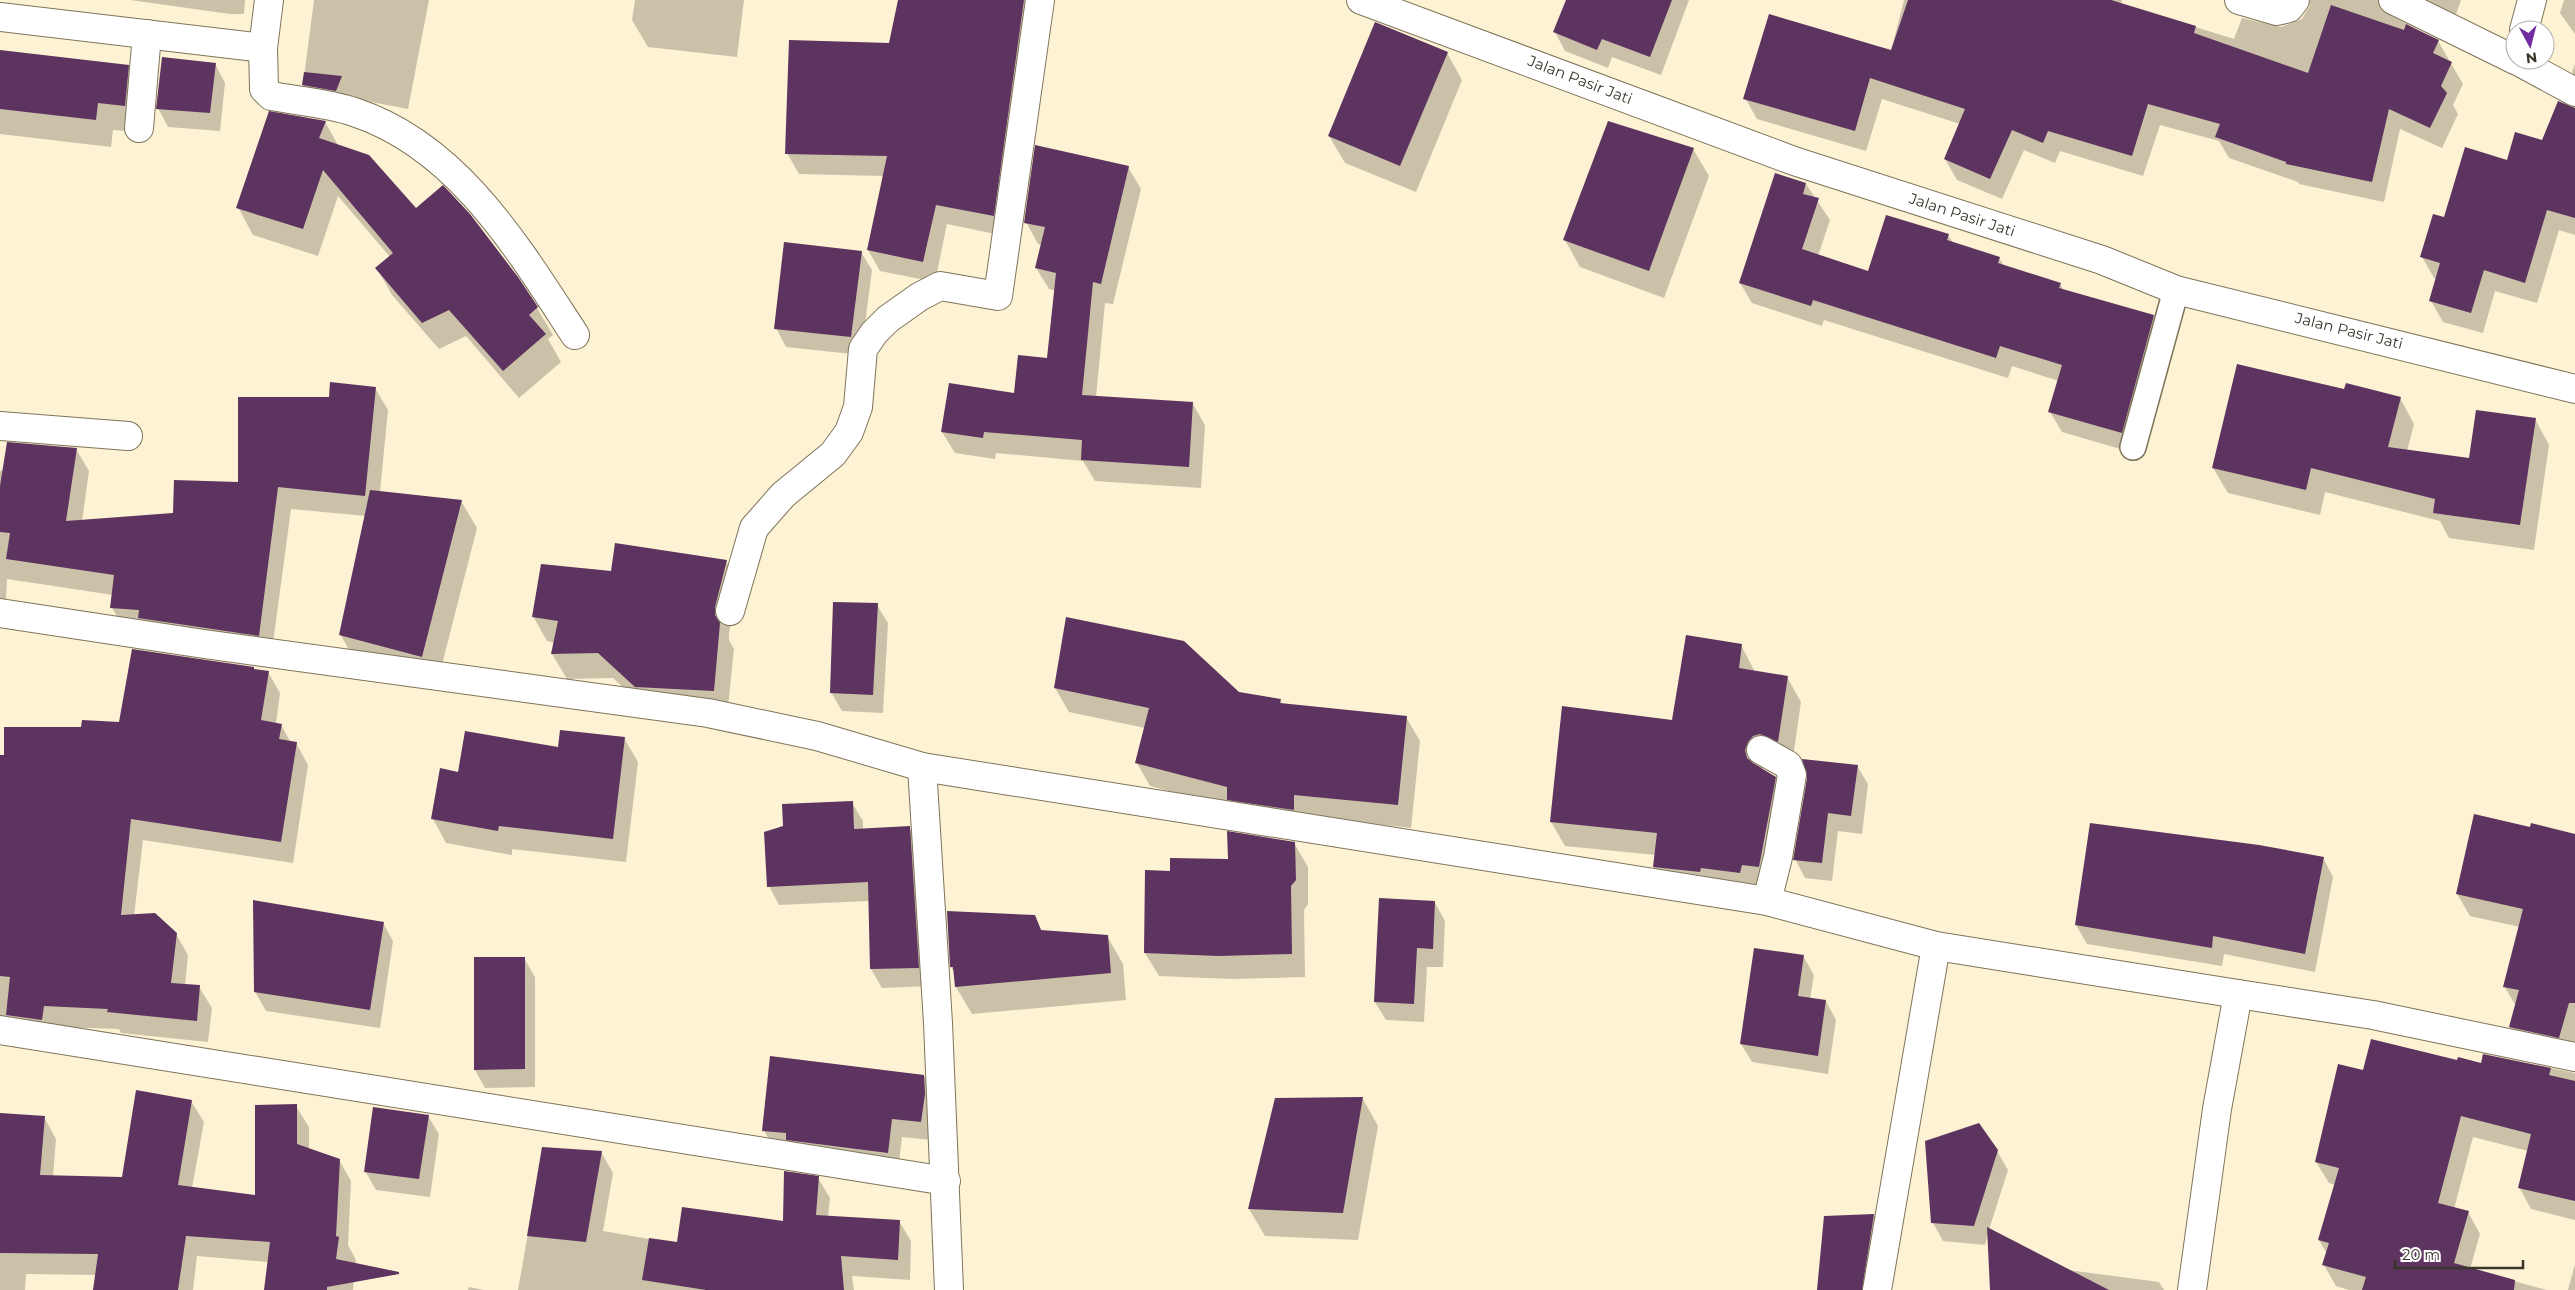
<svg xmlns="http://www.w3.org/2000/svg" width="2575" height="1290" font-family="Montserrat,sans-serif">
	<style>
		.shadow { fill: #0003 }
		.building { fill: #5d335f }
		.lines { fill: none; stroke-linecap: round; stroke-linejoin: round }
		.lane-casing { stroke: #7e7459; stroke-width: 28 }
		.street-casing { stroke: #7e7459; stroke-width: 30 }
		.lane { stroke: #fff; stroke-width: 25 }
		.street { stroke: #fff; stroke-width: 28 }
		.labels { text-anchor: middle; stroke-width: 5; stroke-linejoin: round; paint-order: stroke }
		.street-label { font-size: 15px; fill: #3a352a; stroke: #fff }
	</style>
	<rect width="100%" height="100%" fill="#fef2d4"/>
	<g class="shadow">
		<polygon points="130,0 245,0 244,14 230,14"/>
		<polygon points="314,0 429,0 408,109 350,98 314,103 303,85"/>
		<polygon points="635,0 744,0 737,57 648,47 632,20"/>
		<polygon points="899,0 1048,0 1005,236 947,224 935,282 880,271 868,250 884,176 799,174 787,153 890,44"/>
		<polygon points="1567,0 1689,0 1661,75 1612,57 1608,68 1565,51 1555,32"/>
		<polygon points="1904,0 2122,0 2121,4 2234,39 2242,18 2281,27 2302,19 2310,5 2300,6 2262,0 2461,0 2452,26 2396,8 2390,15 2438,41 2463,84 2453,105 2458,114 2442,148 2400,129 2384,202 2299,184 2298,182 2229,158 2219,141 2160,125 2143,176 2060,151 2055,163 2024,150 2002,199 1957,180 1945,159 1960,124 1882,99 1866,151 1757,119 1745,98 1891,51"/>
		<polygon points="2564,0 2575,0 2575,34 2560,13"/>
		<polygon points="0,52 128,66 144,93 140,132 113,130 111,147 0,134"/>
		<polygon points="1447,53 1462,80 1416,192 1345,163 1329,136"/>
		<polygon points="215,64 225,83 220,131 168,127 158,108"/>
		<polygon points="2575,64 2575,77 2572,72"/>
		<polygon points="2575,109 2575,235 2559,230 2537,303 2495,291 2483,333 2443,322 2431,301 2437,279 2434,278 2422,257 2445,219 2507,162 2542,141"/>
		<polygon points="325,122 338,145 537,308 553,335 548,339 561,362 519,398 466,336 439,349 392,295 377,268 390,257 338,196 318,256 253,235 238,207"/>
		<polygon points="1693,149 1709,176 1664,298 1580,267 1565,240"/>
		<polygon points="1128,167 1141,189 1113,304 1105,303 1096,397 1193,404 1205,425 1201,488 1095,481 1083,461 996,453 995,459 955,453 942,432 1015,395 1048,359 1056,291 1049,289 1036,268 1042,245 1038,244 1026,222"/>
		<polygon points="1806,184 1830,220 1818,256 1869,273 1948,235 1953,243 1999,258 2004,266 2060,284 2064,291 2153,316 2165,337 2134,453 2062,432 2050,412 2059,381 2012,366 2008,378 1824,320 1822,326 1752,303 1740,283"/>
		<polygon points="861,252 872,270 861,355 786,347 776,328"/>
		<polygon points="375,388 388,410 380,492 461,501 477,528 437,684 356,662 340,634 366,516 291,509 271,658 125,630 112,608 113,595 7,579 6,600 0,600 0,471 76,449 89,471 82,521 174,514 239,483 330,398"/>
		<polygon points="2345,391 2400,398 2414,424 2407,451 2470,459 2535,419 2549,445 2534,550 2449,538 2440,521 2325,492 2320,515 2228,493 2213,468"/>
		<polygon points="726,561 740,586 729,633 729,640 734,649 727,716 650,712 613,678 567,679 552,654 555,643 547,641 533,616 612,573"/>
		<polygon points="877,605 888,623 883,713 842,711 831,692"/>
		<polygon points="1067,619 1239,693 1280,700 1283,705 1406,717 1420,741 1411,828 1233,808 1150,786 1137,763 1145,728 1069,712 1055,688"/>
		<polygon points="1741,645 1755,672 1787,677 1801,702 1792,765 1768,761 1761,769 1775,778 1789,802 1773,891 1668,891 1654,867 1656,855 1565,846 1551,822 1674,721"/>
		<polygon points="254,668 255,670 268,672 280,693 276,724 281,725 291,743 296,743 308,765 293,863 143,840 134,916 176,934 188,955 185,985 199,987 212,1008 208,1042 121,1033 119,1029 56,1027 0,1035 0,756 82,728 120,724"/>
		<polygon points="624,738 638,762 626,862 512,849 512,855 446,843 433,819 559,749"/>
		<polygon points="1857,766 1868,784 1862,834 1838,831 1832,881 1805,878 1795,859"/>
		<polygon points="852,803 863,821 863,830 909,828 920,846 929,986 882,988 871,969 869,901 779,905 769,886"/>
		<polygon points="2531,828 2575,836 2575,1060 2523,1049 2510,1027 2516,1006 2504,986 2520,927 2470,916 2457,894"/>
		<polygon points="1294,843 1308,867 1308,904 1304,910 1305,977 1232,979 1159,976 1145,953 1229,860"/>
		<polygon points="2323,858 2333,877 2315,972 2224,954 2222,966 2087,944 2076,925"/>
		<polygon points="1435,903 1445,921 1443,967 1427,967 1424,1022 1386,1020 1375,1002"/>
		<polygon points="1034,916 1042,931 1107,936 1123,964 1126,1000 972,1014 956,987 954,972 951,967"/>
		<polygon points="383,923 393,941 380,1028 266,1011 255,992"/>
		<polygon points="1803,956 1814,975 1810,999 1826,1001 1836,1020 1828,1074 1752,1062 1741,1044"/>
		<polygon points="524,958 535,977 535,1087 485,1088 475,1070"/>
		<polygon points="2484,1055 2575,1073 2575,1220 2531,1209 2519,1187 2528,1151 2473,1137 2454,1209 2468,1212 2480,1234 2470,1269 2547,1290 2349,1290 2336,1286 2324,1265 2327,1254 2319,1240 2335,1185 2329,1183 2316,1162 2364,1071 2458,1061 2482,1064"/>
		<polygon points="924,1076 934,1095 932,1140 902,1137 898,1171 774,1149 764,1130"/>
		<polygon points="1363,1099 1378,1126 1358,1240 1265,1236 1249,1209"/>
		<polygon points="191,1101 204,1122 192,1188 256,1196 296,1106 309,1127 309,1149 339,1160 351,1181 348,1245 356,1260 353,1290 265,1290 269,1262 197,1256 193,1290 94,1290 96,1275 26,1274 25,1290 0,1290 0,1114 44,1117 56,1139 53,1176 123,1179"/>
		<polygon points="428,1116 439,1134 430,1197 376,1190 365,1171"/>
		<polygon points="543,1148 601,1152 613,1173 603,1231 678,1244 784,1223 818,1178 830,1198 828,1217 899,1221 911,1241 910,1280 852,1276 854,1290 518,1290"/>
		<polygon points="1997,1151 2008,1170 1989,1230 2068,1270 2159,1282 2164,1290 1991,1290 1988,1233 1985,1245 1943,1241 1933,1223"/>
		<polygon points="1874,1215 1884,1233 1874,1290 1819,1290"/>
		<polygon points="2575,1264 2575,1290 2568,1290"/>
		<polygon points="469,1287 484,1290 468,1290"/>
	</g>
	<g class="building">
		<polygon points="898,0 1024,0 994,216 936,205 923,262 867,250 887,156 785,154 789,40 889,43"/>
		<polygon points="1566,0 1672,0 1650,57 1602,39 1597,50 1553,32"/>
		<polygon points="1908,0 2111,0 2196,26 2194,33 2308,73 2331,5 2404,30 2406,24 2422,32 2439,40 2433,53 2452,62 2441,86 2447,93 2430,128 2389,109 2372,182 2286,164 2286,162 2215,137 2220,124 2148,104 2132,156 2048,131 2043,143 2012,130 1990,179 1944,159 1965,109 1870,78 1855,131 1743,99 1769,14 1891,50"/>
		<polygon points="1375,22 1448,52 1400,166 1328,136"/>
		<polygon points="0,50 129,65 125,106 98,103 96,120 0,109"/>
		<polygon points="162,57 216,63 210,113 156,109"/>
		<polygon points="304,72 342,76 336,91 302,85"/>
		<polygon points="2558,101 2575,108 2575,218 2547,210 2525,283 2484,270 2471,313 2429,301 2440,263 2420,257 2433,214 2444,217 2465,147 2507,160 2515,132 2542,140"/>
		<polygon points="269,111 326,121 319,138 369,155 416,208 443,185 470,214 518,277 538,307 529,315 546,334 503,371 449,310 422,323 375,268 393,253 323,170 303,229 236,208"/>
		<polygon points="1608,121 1694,148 1649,271 1563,240"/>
		<polygon points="1035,145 1129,166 1101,284 1093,282 1082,395 1193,402 1189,467 1081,460 1082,440 984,432 983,438 941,432 949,383 1014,393 1018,355 1047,358 1056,273 1035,268 1045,227 1024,223"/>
		<polygon points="1775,173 1806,183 1803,194 1819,198 1802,249 1868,271 1886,215 1949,234 1947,240 2000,257 1998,263 2061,283 2059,288 2154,315 2122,433 2048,412 2062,365 2000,346 1996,358 1813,300 1811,306 1739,283"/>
		<polygon points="784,242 862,251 851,337 774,329"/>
		<polygon points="2237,364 2344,389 2346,383 2401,397 2388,447 2469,458 2476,410 2536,418 2520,525 2433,513 2435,499 2311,468 2306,490 2212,468"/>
		<polygon points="330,382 376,387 365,496 278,487 259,636 138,618 139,610 110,608 114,575 6,559 10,533 0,532 0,486 7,442 77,448 66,521 173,513 174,480 238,482 238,397 329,397"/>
		<polygon points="370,490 462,500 422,657 339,635"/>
		<polygon points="615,543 727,560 715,607 715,615 720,623 714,691 635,687 598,653 551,654 558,621 532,617 541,564 611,571"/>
		<polygon points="833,602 878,603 873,695 830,693"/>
		<polygon points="1066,617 1184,641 1239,692 1281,699 1280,703 1407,716 1398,805 1294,795 1294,810 1227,800 1227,787 1135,763 1149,708 1054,688"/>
		<polygon points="1686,635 1742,644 1739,668 1788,676 1778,742 1760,734 1753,736 1748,742 1745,750 1747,758 1753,763 1776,777 1759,867 1742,865 1740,873 1701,868 1700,872 1653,867 1657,833 1550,822 1562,706 1672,720"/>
		<polygon points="132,649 254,667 254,669 269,671 261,720 282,724 279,739 297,742 281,842 131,819 121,915 155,913 177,933 171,983 200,985 197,1021 107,1012 108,1009 44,1006 42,1020 6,1015 10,977 0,976 0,755 4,755 4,727 81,727 82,720 119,722"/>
		<polygon points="560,730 625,737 613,839 499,826 498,831 431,819 440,768 458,772 465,731 558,747"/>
		<polygon points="1802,759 1858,765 1851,816 1828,813 1822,863 1793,860 1807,778"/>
		<polygon points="853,801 854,829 910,826 919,968 870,969 868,882 767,887 764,832 783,826 782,804"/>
		<polygon points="2474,814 2530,827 2531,823 2575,834 2575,1003 2569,1003 2559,1038 2509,1027 2519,990 2503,987 2523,909 2456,894"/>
		<polygon points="2090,823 2259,845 2324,857 2305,954 2213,936 2212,948 2075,925"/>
		<polygon points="1227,831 1295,842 1296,880 1291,886 1292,954 1218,956 1144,953 1145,870 1170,871 1170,858 1228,859"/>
		<polygon points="1379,898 1435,901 1433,949 1417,948 1414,1004 1374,1002"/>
		<polygon points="253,900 384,922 370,1010 254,992"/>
		<polygon points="947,911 1035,915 1041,930 1108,935 1111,973 955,987 953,967 950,967"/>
		<polygon points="1754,948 1804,955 1798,996 1826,1000 1818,1056 1740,1044"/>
		<polygon points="474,957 525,957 525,1069 474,1070"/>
		<polygon points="2371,1039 2457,1060 2458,1057 2481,1063 2483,1054 2551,1068 2549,1075 2575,1081 2575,1201 2518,1188 2531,1134 2461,1116 2438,1203 2469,1211 2454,1263 2515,1280 2514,1290 2362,1290 2366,1277 2322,1265 2329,1243 2318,1240 2339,1168 2315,1162 2338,1064 2363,1070"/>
		<polygon points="770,1056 924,1075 925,1094 921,1122 892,1119 888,1153 786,1140 786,1133 762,1131"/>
		<polygon points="136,1090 192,1100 178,1185 255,1195 255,1105 297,1104 297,1144 340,1159 336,1236 339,1237 336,1259 399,1272 399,1274 327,1287 327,1290 264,1290 270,1242 186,1236 178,1290 93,1290 98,1254 0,1253 0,1113 45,1116 40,1175 122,1177"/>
		<polygon points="1363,1097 1343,1213 1248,1209 1275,1098"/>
		<polygon points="373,1107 429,1115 419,1179 364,1172"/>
		<polygon points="1979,1123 1998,1150 1974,1226 1931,1223 1925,1141"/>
		<polygon points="542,1147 602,1151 586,1242 527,1236"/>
		<polygon points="784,1171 819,1176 816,1215 900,1220 898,1260 841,1256 844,1290 706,1290 642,1280 649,1238 677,1242 682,1207 783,1221"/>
		<polygon points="1874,1214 1862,1290 1817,1290 1824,1216"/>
		<polygon points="1987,1227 2109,1290 1990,1290"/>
	</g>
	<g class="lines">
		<defs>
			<polyline id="lane" points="2133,447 2176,290"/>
			<g id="street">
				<path d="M269 0 263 48 264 89 271 96C298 101 328 103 354 112 458 146 518 248 575 335"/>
				<polyline points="1361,0 1794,161 2102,260 2176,290 2575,389"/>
				<polyline points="2239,0 2277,11 2289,8 2295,0"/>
				<polyline points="2393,0 2515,60"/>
				<polyline points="0,17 263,48"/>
				<polyline points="2524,30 2532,0"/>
				<polyline points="2516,60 2575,92"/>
				<polyline points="139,128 147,34"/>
				<polyline points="0,426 128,436"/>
				<polyline points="730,611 754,528 783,495 833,454 849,432 858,407 863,349 874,333 888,319 919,297 940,286 998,296 1040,0"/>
				<polyline points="0,613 204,644 708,713 817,736 922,767 938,1023 949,1290"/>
				<polyline points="1761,750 1788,765 1792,775 1778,857 1767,901"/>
				<polyline points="922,767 1767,901 1936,946 2238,994"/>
				<polyline points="0,1030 946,1181"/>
				<polyline points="1877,1290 1936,946"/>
				<polyline points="2192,1290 2217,1109 2238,994 2373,1015 2575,1057"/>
			</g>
		</defs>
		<use href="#lane" class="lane-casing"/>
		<use href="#street" class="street-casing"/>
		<use href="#lane" class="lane"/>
		<use href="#street" class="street"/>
	</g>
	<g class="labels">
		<g class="street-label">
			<text transform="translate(1580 80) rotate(21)" y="5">Jalan Pasir Jati</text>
			<text transform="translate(1962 215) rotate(18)" y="5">Jalan Pasir Jati</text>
			<text transform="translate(2349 331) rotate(14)" y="5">Jalan Pasir Jati</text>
		</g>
	</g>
	<g transform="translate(2530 45) rotate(173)"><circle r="24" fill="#ffffff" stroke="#b0aeaa"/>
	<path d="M0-4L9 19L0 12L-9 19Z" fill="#722ca0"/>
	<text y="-8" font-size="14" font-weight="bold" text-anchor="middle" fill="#3a352a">N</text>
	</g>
	<path d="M2395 1260v8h128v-8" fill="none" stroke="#3a352a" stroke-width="2.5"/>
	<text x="2402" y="1260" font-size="15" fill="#3a352a" stroke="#ffffff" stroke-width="4" paint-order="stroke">20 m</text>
</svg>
